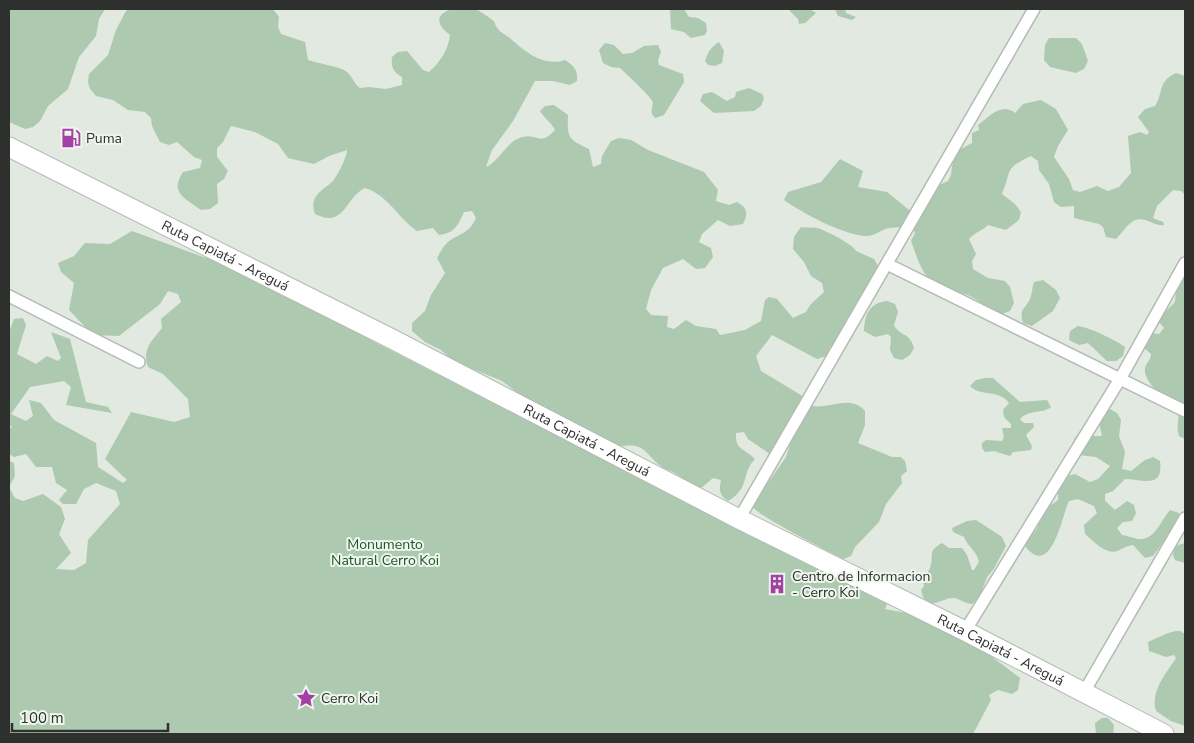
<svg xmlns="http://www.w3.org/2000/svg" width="1194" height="743" font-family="'Nunito Sans',sans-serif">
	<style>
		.green { fill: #adc9af }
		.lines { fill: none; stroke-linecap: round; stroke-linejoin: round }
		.minor-casing { stroke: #b3bbb4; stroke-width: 14 }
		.primary-casing { stroke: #b3bbb4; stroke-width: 21 }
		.minor { stroke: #fff; stroke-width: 11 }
		.primary { stroke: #fff; stroke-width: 19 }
		.labels { text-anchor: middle; stroke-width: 4; stroke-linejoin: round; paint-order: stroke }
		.poi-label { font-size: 14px; fill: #2d302d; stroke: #eef6ee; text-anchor: start }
		.street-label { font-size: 14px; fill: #2d302d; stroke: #eef6ee }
		.park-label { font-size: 14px; fill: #1d5527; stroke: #eef6ee }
	</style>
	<rect width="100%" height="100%" fill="#e1e9e1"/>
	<g class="green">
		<polygon points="9,9 105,9 99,19 96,36 79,57 68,89 48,106 40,121 33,127 25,129 9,122"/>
		<path d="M127 9H273L279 17 278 27 281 34 305 42 308 60C319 64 333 65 344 70 352 74 353 83 360 88L369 87 386 89 402 85V77C393 72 391 67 392 57L398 52 407 51 423 70 429 72C440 62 448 51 450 35 423 15 453 4 474 9 480 10 488 17 494 21 498 34 504 32 512 40 527 53 544 67 565 60 574 66 578 70 577 81L570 85 553 81H535L513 121 492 150 486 167C500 161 507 140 523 137 538 133 539 147 555 130 551 122 545 119 540 111L545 106 554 105 568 115C567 138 568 139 589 149L593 167 601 164 602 156 611 141 619 138 631 140 648 150 704 172 718 190 716 201 729 205 737 202C748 208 748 213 743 224L730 226 718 220 702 234 699 242 711 248 713 257 705 268 696 269 683 259 663 268 651 290 646 309 651 315 668 316 667 327 674 329 686 320 696 326 716 329 720 335 745 330 761 321 765 300 769 297 777 299 793 318 806 312 810 305 824 292 822 283 811 276 804 262 793 249 794 237 801 227C806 228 813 227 818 228 826 231 853 244 856 251L874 259 879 268 843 336 830 347 826 356 817 359 772 335 756 356 761 371 809 400 813 406C831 409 850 394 865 411V425L858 443 892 457H901L905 461 907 471 901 476 902 483 886 504 879 522 855 547 851 556 843 559C828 551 757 516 752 506L786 457 791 441H783L770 454 748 439 744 432 736 433C735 451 745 448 755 459 741 473 750 489 728 501 719 495 719 490 721 480L713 478 700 489C690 486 685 479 676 474 672 471 666 470 662 467 644 454 646 441 618 447L552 418 502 381 453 361 441 350 425 342 412 331V323L425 311 431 295 445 273 437 258C440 253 442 248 446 244 457 233 468 236 476 218L472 211 464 212C458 225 455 233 439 235L433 228 417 231C398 218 388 195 365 188 345 197 345 229 315 214 309 197 320 192 332 182 337 177 347 157 347 150L329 156 314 164 288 158 278 144 255 132 231 126 223 142 217 148V157L228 171 224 179 217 184 218 203 210 209 201 210C185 198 169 193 183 172L200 168 202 160 194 157 177 142 169 145 160 142 152 126 151 118 145 112 128 110 113 100 96 96 90 89 88 82 89 74 108 55 116 30Z"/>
		<polygon points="670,9 684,9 689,17 698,18 706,23 707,31 705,35 691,38 684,32 671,29"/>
		<polygon points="788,9 810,9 816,13 805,23 799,24 798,19"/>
		<polygon points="835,9 845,9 846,13 856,17 852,20 838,16"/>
		<polygon points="1049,38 1076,38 1082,44 1088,61 1084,69 1076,73 1050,67 1044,60 1045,45"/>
		<path d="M719 42 724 51 722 63 715 66 708 65 705 61C708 52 711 47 719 42Z"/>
		<path d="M605 43 614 45 623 54 632 53 644 46 658 45 661 52 658 60 659 65 683 74 684 82 664 115 655 118 652 114C651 110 652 107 653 103 653 98 626 74 620 68L611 67 603 63 599 50Z"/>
		<path d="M1176 73 1185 76V195L1181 191 1173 190 1157 206 1153 218 1163 222 1164 225C1158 226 1154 223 1148 221 1132 214 1126 229 1116 239L1106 237 1103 227 1099 224 1074 218V206L1061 207 1054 202 1049 184 1039 170 1038 161 1031 156C1003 169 1012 171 1002 194L1015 204 1021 212 1019 220 1006 230 988 225C982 231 975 232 969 239L976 254 972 261 973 269 988 278 1005 281 1010 287 1014 303 1010 311 1002 314C991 311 982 303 972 297 962 292 950 290 939 286 922 279 917 256 911 241L915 233 912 225C904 227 897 227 889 228 881 229 875 237 864 236 840 233 804 214 784 200L788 192 821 182 840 159 863 171 858 187 887 192 919 218 935 187 948 181 951 175 952 166 957 151 972 143V133L979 130 978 125C989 117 1001 102 1015 113L1023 104 1041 100 1056 109 1068 130 1058 146 1054 157 1069 179 1073 190 1080 192 1097 186 1108 191 1119 187 1131 173 1128 136 1140 132 1147 135 1149 132 1138 117 1145 109 1155 106C1164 92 1157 82 1176 73Z"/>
		<polygon points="749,88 762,94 764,98 761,106 754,111 714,113 700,101 703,94 712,92 727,101 735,97 736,92"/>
		<path d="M132 231 206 258H223L252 272 280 294 315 296 374 342 574 444 584 447 593 454 887 604 885 609 917 615 987 653 1020 678 1018 690 1012 694 998 690 989 695 991 700 973 734H9V461L14 463 15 476 9 487 15 498 23 501 43 494 61 507 65 519 59 534 71 553 56 569 74 570 86 563 88 540 120 504 116 491 96 483 84 489 76 504H63L59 500 67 490 56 483 52 467H36L26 454 14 457 9 454V429L12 427 9 425V332L14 319 23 318 26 325 17 354 36 364 47 356 58 361 61 358 51 332 70 339 86 402 108 407 112 413 66 405 71 387 64 381 30 387 11 414 26 421 33 416 29 400 41 403 54 420 96 443 98 467 123 483 127 480 105 459 131 412 174 422 190 417 188 399 163 374 148 367C142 349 151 342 162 328L161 319 181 302 178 294 168 291 160 304 119 336 93 335 69 310 74 283 61 272 58 263 74 256 85 243 110 244Z"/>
		<path d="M1185 279V439L1179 436C1176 426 1179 420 1179 410 1168 402 1143 383 1145 368 1146 363 1151 360 1151 354L1142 346 1150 333 1159 334 1164 328 1159 322V318L1175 302C1176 293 1176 284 1185 279Z"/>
		<path d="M1043 280 1056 290 1060 298 1053 311 1032 326 1023 323C1019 307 1025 310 1030 299 1032 294 1032 288 1034 282Z"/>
		<path d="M887 301 895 304 898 312 894 325C899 336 910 332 914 348L910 355 902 360 894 358 890 350 891 337 888 334 875 337 864 331C865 314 869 303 887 301Z"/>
		<path d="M1078 326C1086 326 1118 341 1125 347L1123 356 1116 361H1107L1088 343 1079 345 1069 340 1070 331Z"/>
		<path d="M985 378H993L1020 402 1047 400 1051 407C1043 414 1029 409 1020 419L1024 423H1033L1034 427 1026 435 1032 446 1031 450 1013 452 1010 456 994 451 985 452 982 448V443L986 440 1002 441 1004 437 1002 428H1011V424C1006 419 1003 418 1003 410L1009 403C999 389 980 397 970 386L976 380Z"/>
		<path d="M1110 409 1117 413 1121 420 1119 436 1125 452 1122 469 1131 471 1145 460 1153 457 1160 461C1164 490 1141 479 1125 479L1113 491 1105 494V501L1115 510 1127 501 1134 505 1136 513 1132 521 1123 522 1117 528 1122 535C1128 536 1133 538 1138 539 1155 541 1161 520 1170 510L1179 513V521L1153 556 1145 558 1133 545C1126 546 1124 548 1117 551 1106 555 1093 541 1085 534L1084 525 1097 513 1094 506 1078 499 1069 501C1063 511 1052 581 1025 546L1026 538 1033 534 1038 527 1033 519 1043 503 1051 505 1058 500V491L1067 476 1075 474 1090 482 1098 479 1110 466 1096 457 1079 455C1070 443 1073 433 1088 430L1094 436H1102L1098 418 1101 411Z"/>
		<path d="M976 520 1002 537 1006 546 993 570 987 577 979 598 972 604C965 604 959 598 953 598 941 598 926 614 921 590L924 586 922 578C924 574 929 572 930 568 935 555 926 552 942 543L949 548H962L967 555 972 570H974L979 562C977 551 968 547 964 537L953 532 952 528 967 521Z"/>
		<polygon points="1185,543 1185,563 1175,560 1173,555 1175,546"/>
		<path d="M1180 631 1185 634V726L1171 721 1156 711C1150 691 1166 674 1176 658L1174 655 1166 657 1149 651 1148 642C1157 638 1171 630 1180 631Z"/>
		<polygon points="1102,718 1108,718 1114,725 1113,734 1096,734 1095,723"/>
	</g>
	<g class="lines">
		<defs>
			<g id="minor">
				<polyline points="887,264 1185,411"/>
				<polyline points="9,296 139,362"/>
				<polyline points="739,519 1034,9"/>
				<polyline points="965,631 1120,379 1185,263"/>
				<polyline points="1084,692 1185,518"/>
			</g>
			<g id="primary">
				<path id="s1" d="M9 147 394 340 739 519 965 631 1164 734"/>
			</g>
		</defs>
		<use href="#minor" class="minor-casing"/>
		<use href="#primary" class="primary-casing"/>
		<use href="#minor" class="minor"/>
		<use href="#primary" class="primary"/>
	</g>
	<defs>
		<symbol id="fuel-bare" viewBox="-9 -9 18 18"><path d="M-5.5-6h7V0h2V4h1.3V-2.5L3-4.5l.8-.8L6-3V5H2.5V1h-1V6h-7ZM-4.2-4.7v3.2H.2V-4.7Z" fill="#a33fa5" stroke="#eef6ee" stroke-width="2.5" paint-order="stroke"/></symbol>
		<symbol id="building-bare" viewBox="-9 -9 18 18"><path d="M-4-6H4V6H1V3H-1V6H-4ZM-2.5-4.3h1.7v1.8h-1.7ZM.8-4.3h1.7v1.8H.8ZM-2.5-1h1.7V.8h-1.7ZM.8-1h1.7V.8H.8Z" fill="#a33fa5" stroke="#eef6ee" stroke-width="2.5" paint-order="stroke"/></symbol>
		<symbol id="sight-bare" viewBox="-9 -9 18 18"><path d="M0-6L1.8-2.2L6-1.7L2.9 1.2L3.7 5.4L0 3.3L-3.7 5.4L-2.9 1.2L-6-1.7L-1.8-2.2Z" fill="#a33fa5" stroke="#eef6ee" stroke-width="2.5" paint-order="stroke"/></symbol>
	</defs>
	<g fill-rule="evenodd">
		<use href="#fuel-bare" x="57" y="124" width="28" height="28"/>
		<use href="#building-bare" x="763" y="570" width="28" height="28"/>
		<use href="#sight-bare" x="292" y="684" width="28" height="28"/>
	</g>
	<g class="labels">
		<g class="poi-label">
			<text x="86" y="143">Puma</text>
			<text x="792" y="581">Centro de Informacion<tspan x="792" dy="16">- Cerro Koi</tspan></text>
			<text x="321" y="703">Cerro Koi</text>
		</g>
		<g class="street-label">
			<text dy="5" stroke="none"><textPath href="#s1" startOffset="242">Ruta Capiatá - Areguá</textPath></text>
			<text dy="5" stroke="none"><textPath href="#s1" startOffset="648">Ruta Capiatá - Areguá</textPath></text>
			<text dy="5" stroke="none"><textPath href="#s1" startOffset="1112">Ruta Capiatá - Areguá</textPath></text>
		</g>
		<g class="park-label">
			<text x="385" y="549">Monumento<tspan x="385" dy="16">Natural Cerro Koi</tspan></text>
		</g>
	</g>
	<rect width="1194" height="743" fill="none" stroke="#2d302d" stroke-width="20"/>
	<path d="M12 723v8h156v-8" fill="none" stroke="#2d302d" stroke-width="2.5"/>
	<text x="20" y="723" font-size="15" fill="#2d302d" stroke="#eef6ee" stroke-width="4" paint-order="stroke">100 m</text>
</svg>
